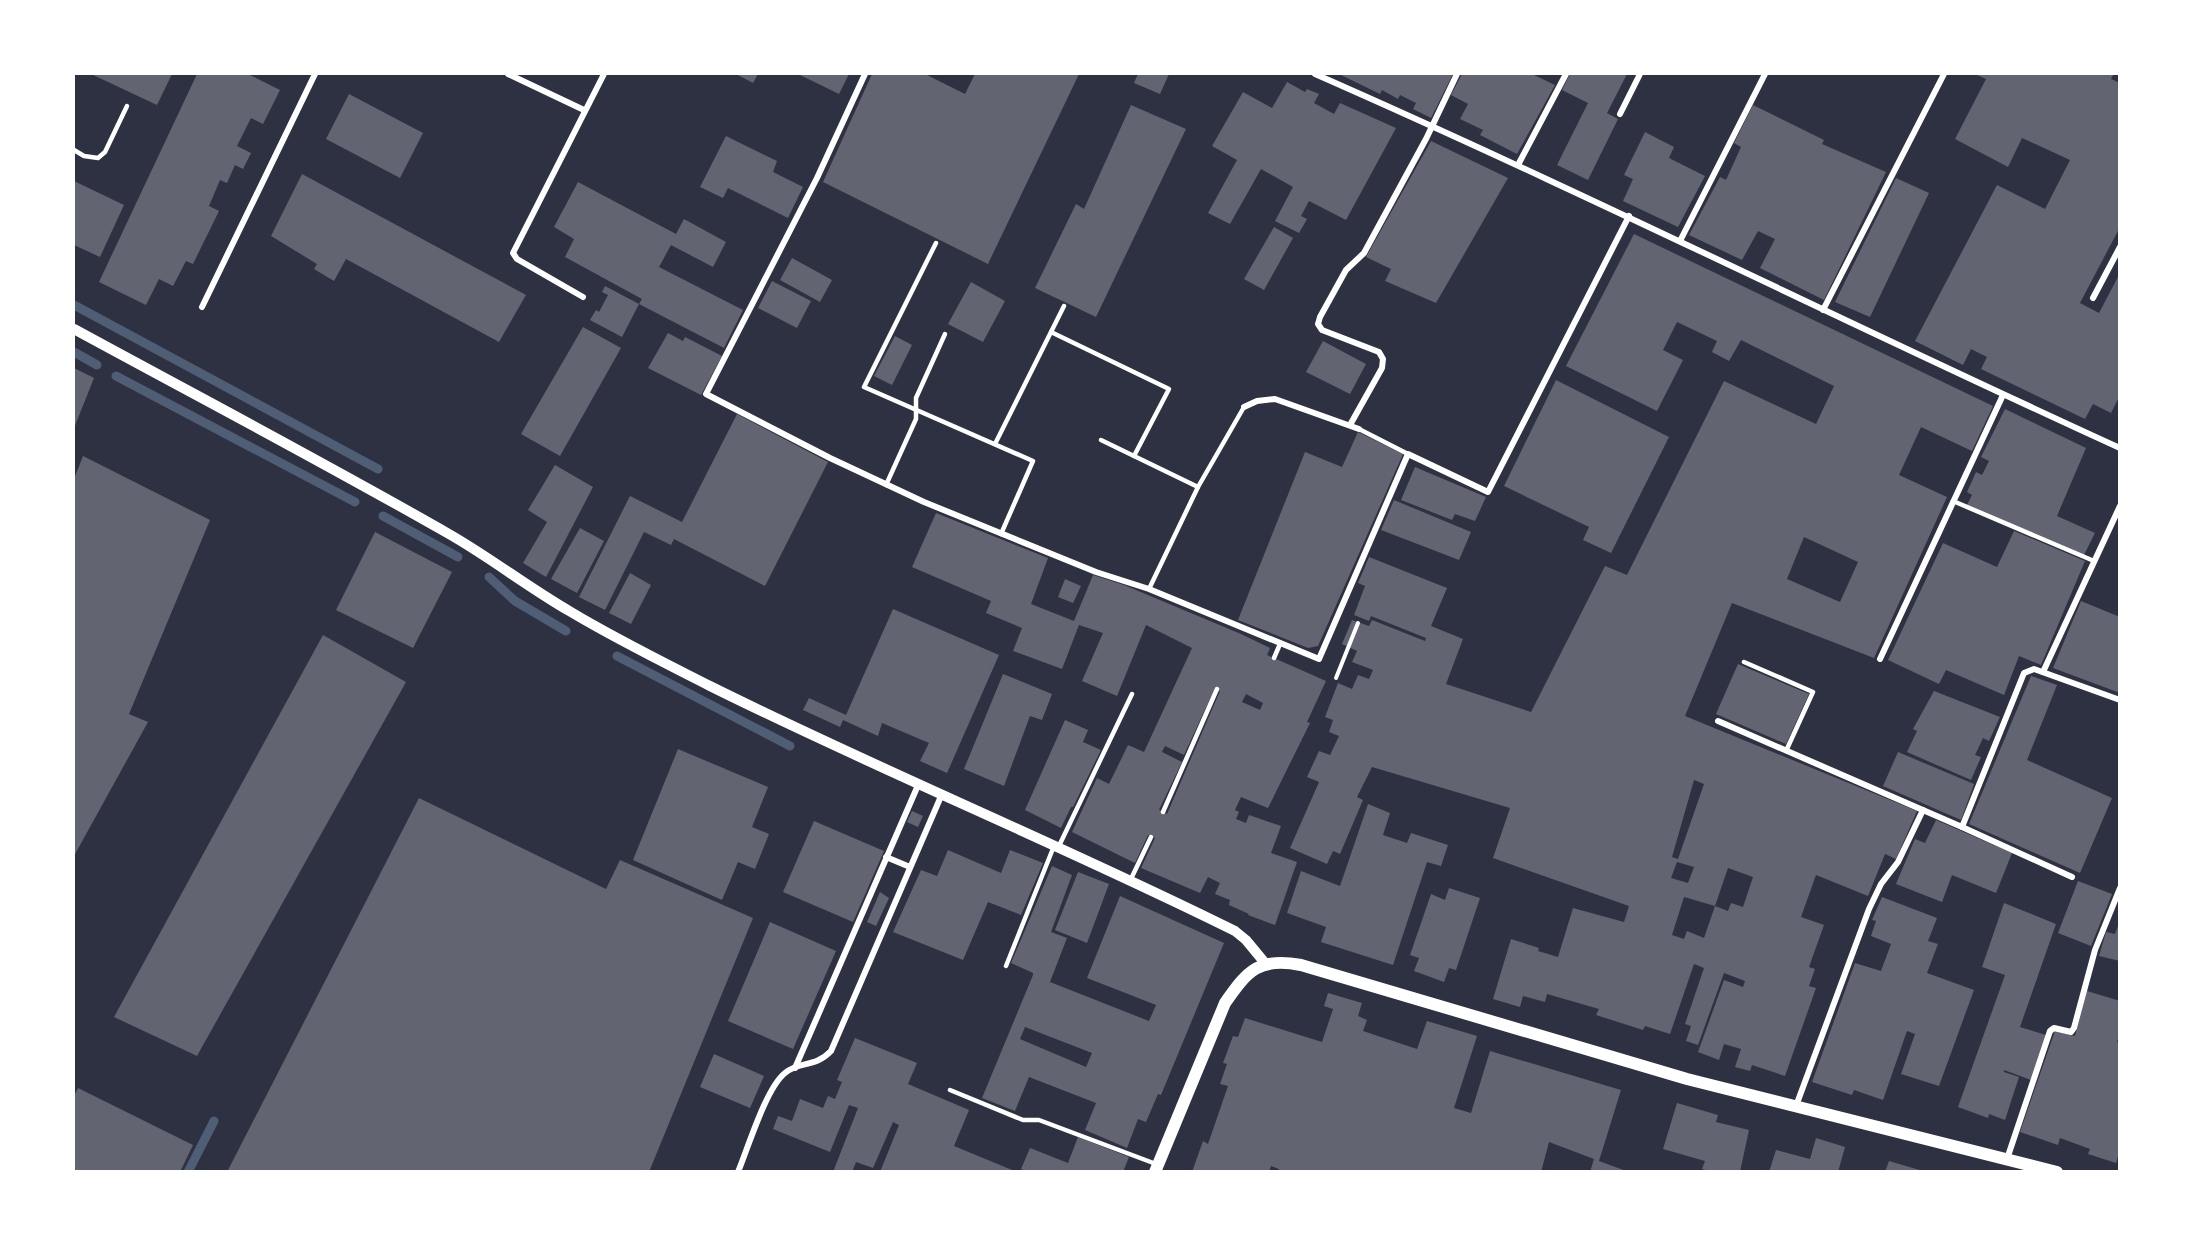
<svg xmlns="http://www.w3.org/2000/svg" width="2193" height="1245" font-family="Karla,sans-serif">
	<style>
		.lines { fill: none; stroke-linecap: round; stroke-linejoin: round }
		.stream { stroke: #4f5d75; stroke-width: 9 }
		.building { fill: #626471; fill-rule: evenodd }
		.path { stroke: #fff; stroke-width: 4 }
		.service { stroke: #fff; stroke-width: 4.5 }
		.minor { stroke: #fff; stroke-width: 6 }
		.tertiary { stroke: #fff; stroke-width: 10 }
		.secondary { stroke: #fff; stroke-width: 12 }
	</style>
	<rect width="100%" height="100%" fill="#2d3142"/>
	<g class="lines">
		<g class="stream">
			<polyline points="74,305 378,469"/>
			<polyline points="74,352 97,365"/>
			<polyline points="116,376 355,502"/>
			<polyline points="383,516 458,557"/>
			<polyline points="489,577 515,601 566,631"/>
			<polyline points="617,656 790,746"/>
			<polyline points="188,1172 214,1121"/>
		</g>
	</g>
	<g class="building">
		<polygon points="91,74 172,74 157,105"/>
		<polygon points="197,74 248,74 280,90 263,124 251,118 237,146 251,153 243,169 235,165 227,183 220,180 209,206 219,211 193,264 186,261 173,286 159,279 146,305 99,282"/>
		<polygon points="736,74 758,74 753,83"/>
		<polygon points="798,74 849,74 839,94"/>
		<polygon points="872,74 925,74 965,94 975,74 1079,74 988,264 823,182"/>
		<polygon points="1138,74 1169,74 1160,94 1134,83"/>
		<polygon points="1339,74 1453,74 1431,118 1413,109 1416,103 1400,95 1398,99 1382,90 1380,94"/>
		<polygon points="1462,74 1532,74 1555,85 1517,154 1480,135 1483,130 1460,119 1468,104 1451,95"/>
		<polygon points="1570,74 1627,74 1607,113 1618,119 1588,180 1557,165 1588,103 1562,90"/>
		<polygon points="1975,74 2111,74 2113,75 2111,79 2120,83 2120,227 2080,303 2099,313 2120,273 2120,395 2111,413 2093,404 2085,419 1981,369 1987,357 1971,349 1963,365 1915,341 1997,185 2045,209 2070,160 2022,138 2008,167 1955,139 1986,79"/>
		<polygon points="1287,82 1305,92 1307,89 1319,94 1314,103 1334,114 1340,103 1396,128 1346,220 1309,201 1301,216 1307,219 1299,233 1275,221 1293,187 1261,169 1230,224 1208,213 1237,160 1212,146 1243,92 1272,108"/>
		<polygon points="349,94 423,133 400,178 326,139"/>
		<polygon points="1131,105 1186,129 1096,317 1035,288 1076,204 1084,209"/>
		<polygon points="1753,105 1824,140 1822,144 1886,172 1824,300 1760,268 1775,239 1758,231 1742,260 1689,235 1720,177 1726,180 1741,147 1734,143"/>
		<polygon points="1645,132 1674,147 1669,158 1705,176 1678,227 1623,201 1633,179 1624,175"/>
		<polygon points="726,136 777,161 773,172 803,187 788,218 728,188 723,198 700,187"/>
		<polygon points="1431,141 1508,178 1436,303 1385,281 1391,269 1366,257"/>
		<polygon points="302,174 526,295 499,342 346,259 334,281 314,269 317,264 271,236"/>
		<polygon points="1896,178 1929,193 1870,317 1835,302"/>
		<polygon points="74,181 124,205 100,257 74,245"/>
		<polygon points="578,182 676,234 684,219 726,242 713,267 671,245 659,267 743,310 724,348 639,304 642,299 565,257 574,239 554,227"/>
		<polygon points="1274,227 1293,238 1264,290 1244,279"/>
		<path d="M1634 234 1993 406 1972 451 1921 427 1899 475 1947 497 1874 658 1732 603 1685 716 1917 811 1896 859 1885 854 1868 896 1816 875 1801 917 1824 925 1809 967 1815 969 1809 986 1816 988 1785 1076 1752 1065 1750 1071 1735 1067 1741 1049 1724 1044 1719 1060 1698 1052 1724 980 1743 987 1745 981 1724 973 1698 1045 1686 1041 1691 1026 1685 1024 1704 968 1694 964 1670 1034 1645 1026 1643 1030 1596 1015 1599 1009 1547 994 1545 1002 1523 996 1520 1007 1493 999 1511 939 1539 948 1538 951 1558 957 1573 908 1624 922 1629 906 1493 858 1510 808 1372 767 1357 797 1363 800 1340 854 1333 851 1327 864 1290 848 1319 782 1307 777 1319 751 1330 755 1339 736 1329 732 1333 720 1325 717 1338 683 1352 689 1358 675 1369 679 1373 670 1352 662 1357 651 1342 644 1352 620 1369 626 1372 620 1425 641 1426 638 1371 616 1369 621 1354 615 1365 586 1358 583 1369 557 1447 588 1431 626 1463 639 1446 684 1531 712 1605 566 1627 575 1724 381 1816 424 1834 386 1741 340 1729 361 1712 352 1717 341 1677 322 1663 350 1683 360 1657 411 1566 366ZM1804 537 1858 562 1840 602 1787 579ZM1694 780 1704 784 1678 859 1672 857ZM1677 862 1694 867 1688 883 1671 878ZM1728 868 1753 877 1743 907 1731 903 1728 911 1715 906ZM1684 897 1715 906 1704 938 1687 931 1684 939 1672 935Z"/>
		<polygon points="792,258 832,280 820,302 780,280"/>
		<polygon points="772,281 811,301 797,328 758,308"/>
		<polygon points="971,282 1005,301 983,342 948,324"/>
		<polygon points="605,286 639,304 622,337 590,320 596,310 599,312 608,295 602,292"/>
		<polygon points="583,327 621,348 560,456 521,434"/>
		<polygon points="668,333 683,341 685,337 722,356 701,395 648,368"/>
		<polygon points="895,336 912,345 892,385 874,376"/>
		<polygon points="1323,341 1366,364 1350,394 1306,372"/>
		<polygon points="74,368 94,378 74,428"/>
		<polygon points="1556,380 1669,437 1611,553 1583,540 1589,527 1504,486"/>
		<polygon points="2005,409 2086,448 2057,516 2095,533 2084,555 1967,505 1972,495 1967,492 1976,472 1982,475 1989,461 1981,457"/>
		<polygon points="737,414 828,462 765,586 674,539 671,545 644,532 605,610 579,597 630,496 682,522"/>
		<polygon points="1358,432 1403,454 1318,646 1308,648 1238,620 1305,452 1342,467"/>
		<polygon points="83,456 210,520 129,714 148,722 74,856 74,479"/>
		<polygon points="555,465 593,487 546,577 523,563 547,522 528,510"/>
		<polygon points="1415,467 1486,497 1475,521 1455,514 1452,520 1401,500"/>
		<polygon points="1394,500 1471,532 1459,560 1381,530"/>
		<path d="M936 513 1048 558 1031 604 1074 621 1093 575 1124 585 1241 634 1270 648 1267 655 1326 681 1307 722 1310 723 1268 808 1241 797 1235 810 1239 812 1236 819 1246 823 1249 815 1281 826 1271 853 1297 862 1275 925 1248 915 1249 914 1229 905 1230 900 1215 894 1220 883 1208 877 1200 893 1141 868 1155 838 1148 835 1135 863 1072 832 1097 778 1109 784 1128 745 1144 752 1192 648 1146 625 1117 696 1082 681 1103 633 1079 625 1062 669 1013 651 1022 628 986 613 991 601 912 567ZM1215 688 1220 691 1167 814 1159 810 1182 762 1162 752 1165 746 1184 755ZM1246 694 1263 703 1260 710 1242 702Z"/>
		<polygon points="580,528 604,541 577,593 551,579"/>
		<polygon points="2014,531 2085,561 2041,665 2019,656 2004,695 1946,670 1939,684 1888,660 1943,543 1997,567"/>
		<polygon points="375,532 452,572 413,648 336,610"/>
		<polygon points="630,573 651,585 631,624 609,613"/>
		<polygon points="1065,579 1081,586 1073,603 1058,597"/>
		<polygon points="2081,601 2120,617 2120,693 2053,668"/>
		<polygon points="893,609 999,655 947,773 920,761 929,743 882,723 878,736 843,720 840,727 803,710 809,698 846,715"/>
		<polygon points="323,635 406,682 197,1056 114,1017"/>
		<polygon points="1738,664 1809,694 1786,744 1716,714"/>
		<polygon points="1003,674 1052,694 1042,720 1030,716 1004,786 964,769"/>
		<polygon points="2031,676 2057,685 2027,760 2112,798 2080,873 1969,824"/>
		<polygon points="1934,691 2000,717 1989,741 1983,738 1975,755 1981,757 1971,780 1907,752 1917,731 1913,729"/>
		<polygon points="1065,720 1088,730 1083,742 1101,750 1073,807 1071,807 1061,828 1025,810"/>
		<polygon points="678,749 768,787 752,827 769,834 755,869 738,862 722,900 633,860"/>
		<polygon points="1898,752 1974,784 1961,820 1883,786"/>
		<polygon points="419,798 606,889 620,860 753,918 649,1172 227,1172"/>
		<polygon points="1368,804 1390,813 1383,835 1407,843 1411,833 1448,845 1441,866 1427,862 1393,965 1321,942 1326,927 1287,913 1301,871 1340,886"/>
		<polygon points="912,811 923,816 918,827 907,822"/>
		<polygon points="1936,820 2012,853 1996,893 1952,875 1942,902 1896,884 1915,839 1925,843"/>
		<polygon points="814,821 884,851 853,922 783,892"/>
		<polygon points="948,850 1001,873 1010,850 1043,863 1021,915 988,902 963,960 893,932 921,870 937,876"/>
		<path d="M1052 866 1072 875 1051 932 1067 938 1050 982 1149 1021 1156 1005 1087 978 1120 896 1224 943 1161 1095 1158 1094 1146 1122 1138 1119 1127 1148 1085 1130 1096 1103 1029 1077 1015 1111 982 1098 1033 975V973L1011 963ZM1025 1027 1092 1053 1086 1067 1020 1039Z"/>
		<polygon points="1078,872 1109,884 1087,943 1055,930"/>
		<polygon points="2078,881 2112,894 2091,946 2058,933"/>
		<polygon points="1449,888 1480,898 1456,970 1449,968 1444,982 1414,971 1419,958 1410,955 1431,894 1445,900"/>
		<polygon points="880,892 889,898 876,926 867,922"/>
		<polygon points="1882,897 1937,918 1928,941 1938,944 1927,973 1974,990 1939,1086 1901,1074 1915,1034 1907,1031 1883,1100 1854,1090 1852,1095 1812,1082 1855,963 1881,971 1891,944 1871,936 1876,921 1872,920"/>
		<polygon points="2004,903 2056,924 2020,1027 2046,1035 2031,1080 2004,1070 2004,1072 2019,1077 2005,1120 1989,1114 1988,1118 1958,1107 2005,975 1982,967"/>
		<polygon points="2120,920 2120,961 2099,956 2106,932 2115,934"/>
		<polygon points="770,922 836,951 793,1049 728,1021"/>
		<polygon points="2087,991 2120,1001 2120,1033 2117,1042 2120,1043 2120,1157 2118,1156 2116,1163 2088,1154 2090,1149 2060,1138 2058,1145 2020,1132 2055,1031 2075,1036"/>
		<polygon points="1328,993 1362,1003 1358,1016 1367,1020 1363,1031 1417,1049 1427,1021 1477,1036 1454,1108 1471,1113 1490,1051 1621,1090 1599,1161 1629,1172 1590,1172 1594,1159 1549,1142 1541,1172 1278,1172 1279,1169 1271,1166 1269,1172 1192,1172 1203,1141 1208,1144 1228,1086 1220,1084 1227,1064 1223,1063 1233,1036 1238,1037 1245,1018 1322,1042 1333,1009 1324,1006"/>
		<polygon points="855,1038 917,1063 908,1084 969,1110 954,1146 1017,1172 880,1172 899,1125 893,1122 873,1168 856,1162 852,1172 833,1172 858,1108 849,1105 830,1152 773,1129 778,1116 792,1121 800,1099 823,1108 828,1096 835,1099 842,1082 837,1080"/>
		<polygon points="714,1054 764,1076 750,1108 700,1087"/>
		<polygon points="78,1088 193,1145 180,1172 74,1172 74,1096"/>
		<polygon points="1677,1103 1718,1115 1716,1122 1749,1130 1740,1172 1712,1172 1702,1169 1705,1161 1663,1149"/>
		<polygon points="1078,1137 1129,1157 1123,1172 1027,1172 1021,1169 1030,1148 1068,1163"/>
		<polygon points="1816,1138 1845,1147 1838,1172 1769,1172 1776,1150 1810,1159"/>
		<polygon points="1889,1161 1923,1171 1923,1172 1885,1172"/>
	</g>
	<g class="lines">
		<polyline class="path" points="1336,678 1358,623"/>
		<g class="service">
			<polyline points="74,150 84,156 98,158 105,152 127,106"/>
			<polyline points="936,243 864,387 1033,461 1001,534"/>
			<polyline points="1051,332 1169,389 1134,456"/>
			<polyline points="1359,429 1408,454"/>
			<polyline points="1101,440 1198,487"/>
			<polyline points="995,444 1064,306"/>
			<polyline points="886,485 916,419 916,398 945,334"/>
			<polyline points="1953,501 2094,561"/>
			<polyline points="1149,589 1198,487 1244,407"/>
			<polyline points="1274,658 1280,644"/>
			<polyline points="1744,662 1813,692 1786,751"/>
			<polyline points="1163,812 1217,689"/>
			<polyline points="1058,848 1132,694"/>
			<polyline points="1130,881 1151,837"/>
			<polyline points="1006,966 1054,846"/>
			<polyline points="950,1090 1023,1120 1039,1120 1156,1164"/>
		</g>
		<g class="minor">
			<polyline points="508,74 584,110"/>
			<polyline points="865,74 817,178 706,394 830,458 924,502 1096,572 1149,589 1319,659 1408,454 1488,492 1629,216"/>
			<path d="M1315 74C1586 193 1850 325 2120 448"/>
			<polyline points="1620,114 1640,74"/>
			<polyline points="1518,165 1566,74"/>
			<polyline points="1680,241 1765,74"/>
			<polyline points="583,297 517,259 513,253 604,74"/>
			<polyline points="2093,298 2120,247"/>
			<polyline points="202,307 315,74"/>
			<polyline points="1823,310 1944,74"/>
			<polyline points="1244,407 1257,401 1275,399 1359,429"/>
			<polyline points="1350,425 1382,368 1383,359 1379,352 1322,330 1318,324 1320,317 1346,270 1364,253 1426,139 1457,74"/>
			<polyline points="1880,659 2003,395"/>
			<polyline points="2043,672 2120,506"/>
			<polyline points="1718,721 1962,827 2072,877"/>
			<polyline points="1962,827 2024,673 2034,669 2120,700"/>
			<polyline points="886,857 910,867"/>
			<polyline points="795,1068 919,783"/>
			<polyline points="1796,1106 1869,909 1881,884 1898,862 1923,810"/>
			<polyline points="2007,1159 2050,1031 2054,1028 2071,1032 2074,1028 2095,950 2120,888"/>
			<path d="M738 1172C748 1148 766 1088 785 1073 799 1061 815 1068 831 1051L942 794"/>
		</g>
		<path class="tertiary" d="M74 329C199 397 325 463 449 534 491 558 529 588 571 612 616 639 663 662 710 686 883 772 1062 845 1235 931L1246 940 1265 963"/>
		<path class="secondary" d="M1155 1172 1225 1003C1248 970 1259 957 1301 965L1687 1079 2057 1172"/>
	</g>
	<rect width="2193" height="1245" fill="none" stroke="#ffffff" stroke-width="150"/>
</svg>
